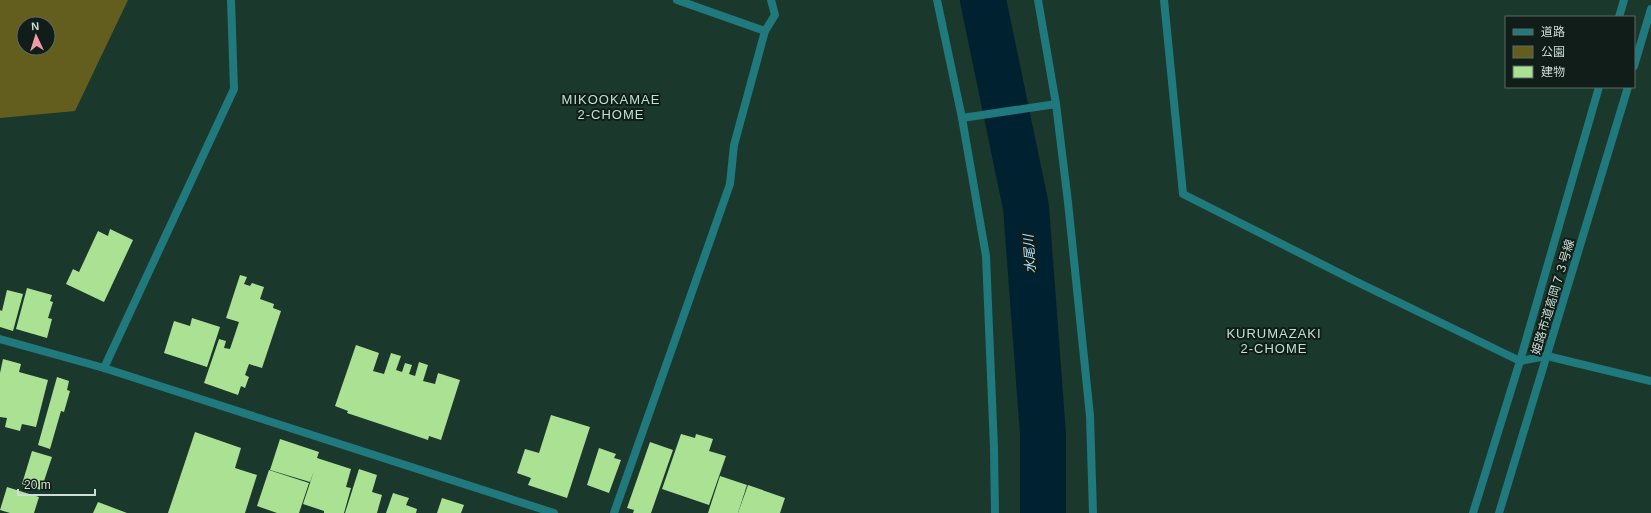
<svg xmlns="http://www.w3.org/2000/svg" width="1651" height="513" font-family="Arial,'Noto Sans JP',sans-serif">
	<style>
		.green { fill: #635e1e; fill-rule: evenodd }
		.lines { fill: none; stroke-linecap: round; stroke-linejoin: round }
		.river { stroke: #002230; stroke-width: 46 }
		.building { fill: #abe192 }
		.minor { stroke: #1f797d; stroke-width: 8 }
		.tertiary { stroke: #1f797d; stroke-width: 8 }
		.labels { text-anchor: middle; stroke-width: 4; stroke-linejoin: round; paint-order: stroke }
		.street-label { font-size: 12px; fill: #cdded6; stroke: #101d18 }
		.neighbourhood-label { font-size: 13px; letter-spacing: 1px; fill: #bfe1d3; stroke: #101d18 }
		.water-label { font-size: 13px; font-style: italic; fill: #b1e0f8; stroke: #101d18 }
	</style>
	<rect width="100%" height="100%" fill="#1b382d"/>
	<path class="green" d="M0 0H128L75 111 0 118ZM24 24H48V48H24Z"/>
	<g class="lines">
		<polyline class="river" points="983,0 1026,207 1043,434 1043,513"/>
	</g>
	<g class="building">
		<polygon points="110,229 133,240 104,302 66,284 73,269 79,272 98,231 108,236"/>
		<polygon points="240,275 247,277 244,284 250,286 252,283 264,287 260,299 274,304 273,308 281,311 262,368 249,364 245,375 249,377 245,388 241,386 238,395 204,383 219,339 226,341 224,348 230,349 239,322 226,318"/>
		<polygon points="27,288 52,295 50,301 53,302 48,318 52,319 47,338 16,329"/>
		<polygon points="7,290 23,294 13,331 0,327 0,310 2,311"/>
		<polygon points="192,318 220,327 207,367 164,353 174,321 190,326"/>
		<polygon points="356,345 379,353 373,371 384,374 391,353 401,356 396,370 402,372 405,363 412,365 409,374 415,376 419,362 428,365 423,381 435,384 438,373 460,380 441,440 429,436 428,440 347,413 348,411 335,406"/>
		<polygon points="3,359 21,364 19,372 48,380 36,427 22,424 20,431 5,427 7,418 0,417 0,373"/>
		<polygon points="57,377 69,381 67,390 70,391 64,412 61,411 50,449 38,445"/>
		<polygon points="551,415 590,427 567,498 528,485 531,478 517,473 525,449 539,453"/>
		<polygon points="195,432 241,448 235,468 257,475 245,513 168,513"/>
		<polygon points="681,434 695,438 696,434 713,439 709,451 726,456 709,505 662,489"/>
		<polygon points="280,439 319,452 317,458 351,469 346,487 351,488 344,513 324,513 324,511 303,504 314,471 310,482 270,470"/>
		<polygon points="650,442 673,450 651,513 633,513 634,510 627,508"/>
		<polygon points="599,448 616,454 614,458 621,460 609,493 587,485"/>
		<polygon points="32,451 52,457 41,490 22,484"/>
		<polygon points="359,469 377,475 372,492 382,495 377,513 345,513"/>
		<polygon points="269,470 309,483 299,513 277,513 257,506"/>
		<polygon points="720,476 747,485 738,513 708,513"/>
		<polygon points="748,485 785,498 780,513 738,513"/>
		<polygon points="7,487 39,497 34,513 10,513 0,510"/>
		<polygon points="393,493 409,498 406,505 417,509 416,513 386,513"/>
		<polygon points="442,498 464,505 461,513 437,513"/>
		<polygon points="98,502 127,513 93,513"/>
	</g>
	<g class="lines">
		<g class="minor">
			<polyline points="677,0 765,31"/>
			<polyline points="937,0 962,118 986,256 994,448 995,513"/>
			<polyline points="1038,0 1056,104 1068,202 1090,416 1093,513"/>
			<polyline points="1164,0 1183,194 1355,281 1520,361 1547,356 1651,381"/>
			<polyline points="962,118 1056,104"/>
			<polyline points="0,339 104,368 554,513"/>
			<polyline points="104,368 234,89 231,0"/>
			<polyline points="614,513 730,184 734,145 765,31 775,15 771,0"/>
		</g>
		<g class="tertiary">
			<polyline points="1619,17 1624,0"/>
			<polyline points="1634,66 1651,9"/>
			<polyline points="1473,513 1520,361 1599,87"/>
			<polyline points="1499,513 1628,87"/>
		</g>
	</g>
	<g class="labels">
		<g class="street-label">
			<text transform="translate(1553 297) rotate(-73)" y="4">姫路市道高岡７３号線</text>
		</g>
		<g class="neighbourhood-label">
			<text x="611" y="104">MIKOOKAMAE<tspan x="611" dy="15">2-CHOME</tspan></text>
			<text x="1274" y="338">KURUMAZAKI<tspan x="1274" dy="15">2-CHOME</tspan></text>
		</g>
		<g class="water-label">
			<text transform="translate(1029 254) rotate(-94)" y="5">水尾川</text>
		</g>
	</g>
	<rect x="1505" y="16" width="130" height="72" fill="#101d18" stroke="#5c6a64"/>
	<rect x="1513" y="29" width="20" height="6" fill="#1f797d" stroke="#5c6a64"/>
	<text x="1541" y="36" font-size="12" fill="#cdded6">道路</text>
	<rect x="1513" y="46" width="20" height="12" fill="#635e1e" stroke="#5c6a64"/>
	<text x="1541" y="56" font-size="12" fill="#cdded6">公園</text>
	<rect x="1513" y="66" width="20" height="12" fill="#abe192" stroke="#5c6a64"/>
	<text x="1541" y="76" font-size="12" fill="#cdded6">建物</text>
	<g transform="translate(36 36) rotate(356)"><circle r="19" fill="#101d18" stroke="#5c6a64"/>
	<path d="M0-3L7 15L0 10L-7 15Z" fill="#f39aa7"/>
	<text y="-6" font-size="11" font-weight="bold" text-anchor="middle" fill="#cdded6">N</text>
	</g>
	<path d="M18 489v6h77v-6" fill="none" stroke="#cdded6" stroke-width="2"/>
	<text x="24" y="489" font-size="12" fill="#cdded6" stroke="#101d18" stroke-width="3" paint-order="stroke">20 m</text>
</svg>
